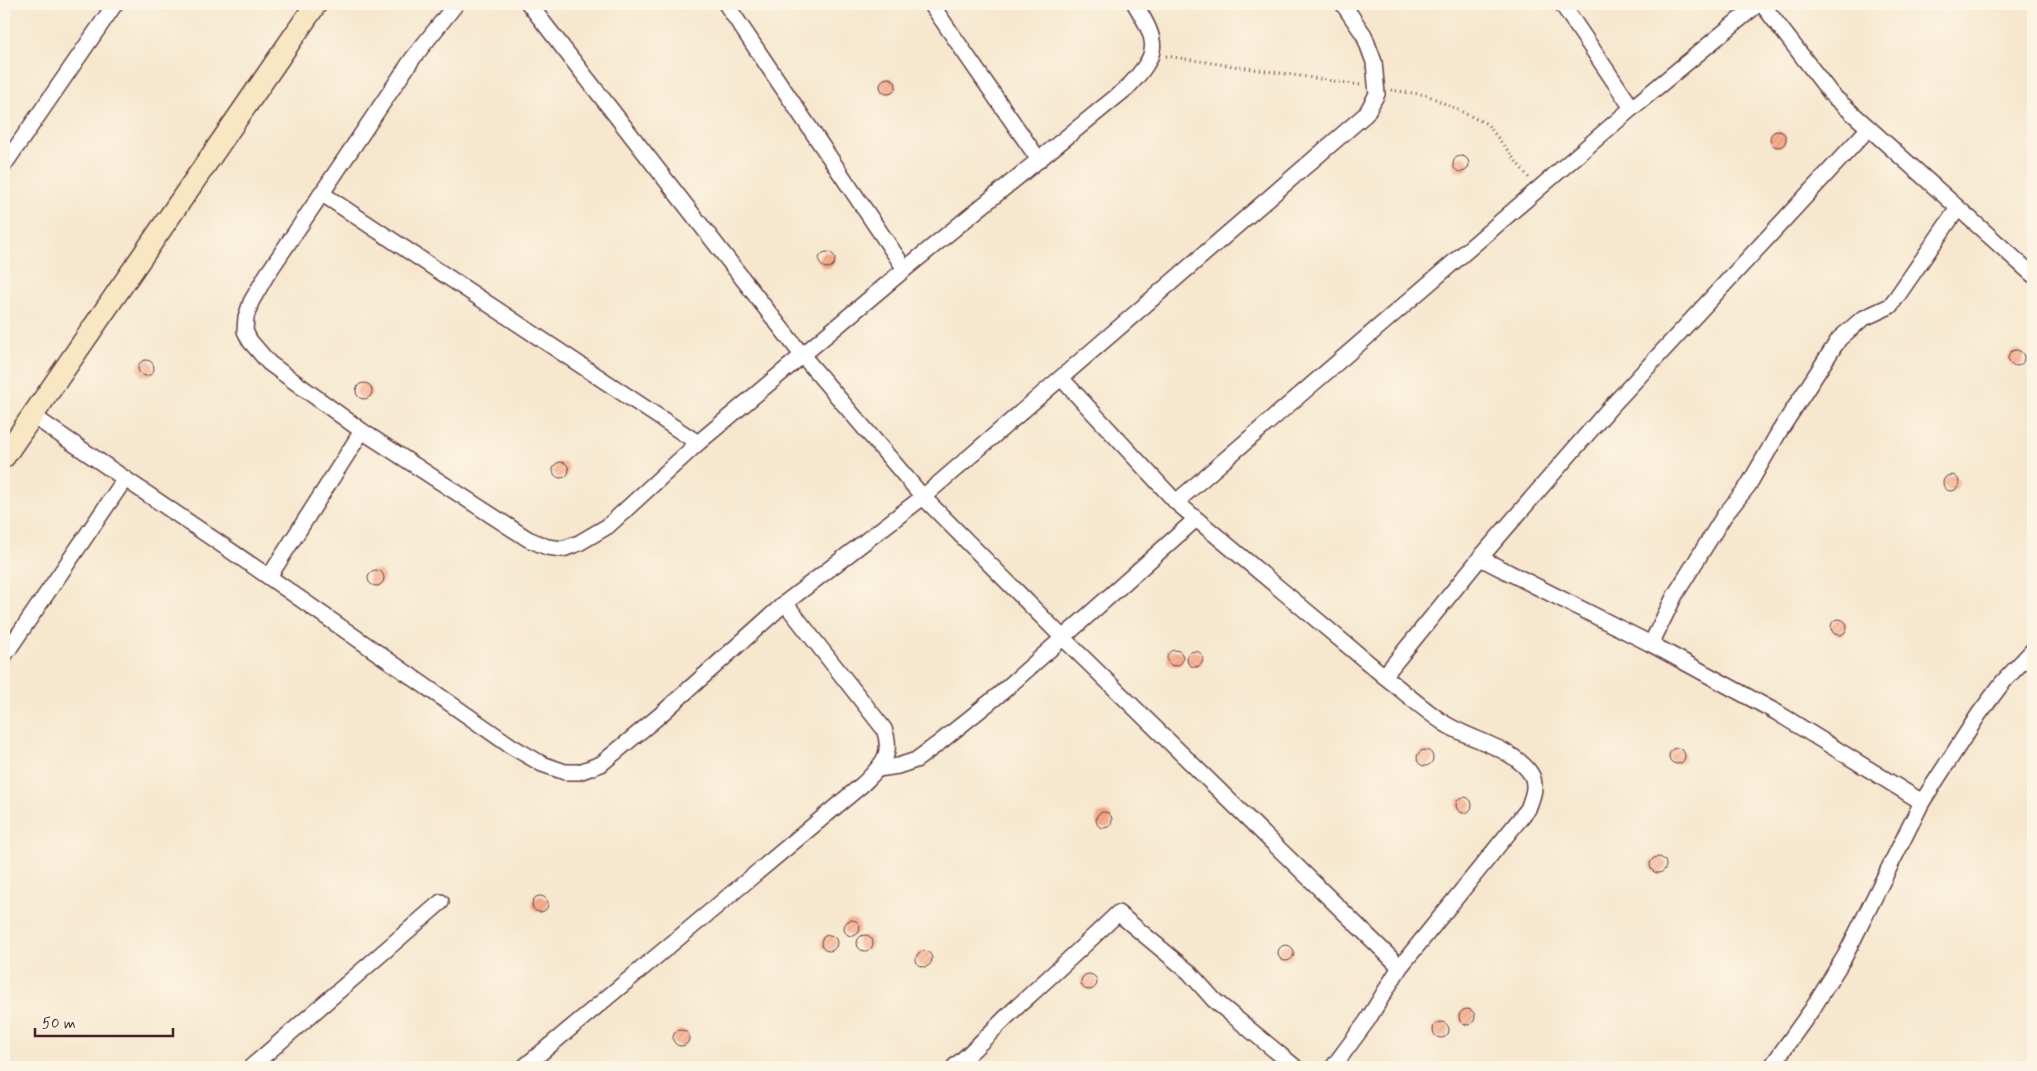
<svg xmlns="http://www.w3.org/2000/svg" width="2037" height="1071" font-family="Mynerve,sans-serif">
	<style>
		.building { fill: url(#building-hatch) }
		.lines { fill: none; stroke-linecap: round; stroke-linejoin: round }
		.street-casing { stroke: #643d43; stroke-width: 18 }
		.secondary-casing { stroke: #643d43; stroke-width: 24 }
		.path { stroke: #643d43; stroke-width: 3; stroke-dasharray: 1 4; stroke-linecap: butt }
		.street { stroke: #fff; stroke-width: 15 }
		.secondary { stroke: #f9e7c3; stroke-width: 21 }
	</style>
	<defs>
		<pattern id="building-hatch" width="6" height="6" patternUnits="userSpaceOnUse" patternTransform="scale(1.25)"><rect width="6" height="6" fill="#f9ad8b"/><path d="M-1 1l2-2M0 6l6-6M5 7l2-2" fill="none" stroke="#d79478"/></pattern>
	</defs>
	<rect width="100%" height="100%" fill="#fcf5e5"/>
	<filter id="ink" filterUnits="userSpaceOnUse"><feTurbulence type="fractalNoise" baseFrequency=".02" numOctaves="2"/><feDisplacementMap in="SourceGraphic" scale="10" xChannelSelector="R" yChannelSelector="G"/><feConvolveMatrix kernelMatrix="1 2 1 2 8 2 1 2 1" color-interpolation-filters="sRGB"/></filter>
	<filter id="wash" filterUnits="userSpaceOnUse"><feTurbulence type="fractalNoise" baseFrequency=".0096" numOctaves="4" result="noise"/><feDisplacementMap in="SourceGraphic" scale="20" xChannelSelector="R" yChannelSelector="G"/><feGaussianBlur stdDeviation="1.12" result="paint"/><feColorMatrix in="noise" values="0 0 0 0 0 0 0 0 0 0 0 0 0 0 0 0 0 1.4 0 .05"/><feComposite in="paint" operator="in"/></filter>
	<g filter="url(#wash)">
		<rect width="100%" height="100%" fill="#f6e7ce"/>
		<g id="blocks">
			<g class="building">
				<circle cx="888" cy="86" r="8"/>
				<circle cx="1778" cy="139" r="8"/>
				<circle cx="1461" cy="164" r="8"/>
				<circle cx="827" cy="260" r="8"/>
				<circle cx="2016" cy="358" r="8"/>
				<circle cx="146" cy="368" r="8"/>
				<circle cx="364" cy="391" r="8"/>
				<circle cx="561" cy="470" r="8"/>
				<circle cx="1951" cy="483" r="8"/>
				<circle cx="376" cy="578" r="8"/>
				<circle cx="1839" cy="627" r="8"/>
				<circle cx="1175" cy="658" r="8"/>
				<circle cx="1195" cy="659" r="8"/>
				<circle cx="1677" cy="756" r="8"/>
				<circle cx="1425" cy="758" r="8"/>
				<circle cx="1464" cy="805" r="8"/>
				<circle cx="1104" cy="820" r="8"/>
				<circle cx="1658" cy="865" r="8"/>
				<circle cx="540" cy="904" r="8"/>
				<circle cx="852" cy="928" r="8"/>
				<circle cx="865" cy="943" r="8"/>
				<circle cx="829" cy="943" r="8"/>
				<circle cx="1286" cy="953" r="8"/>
				<circle cx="924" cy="959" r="8"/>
				<circle cx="1089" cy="982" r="8"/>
				<circle cx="1467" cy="1017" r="8"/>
				<circle cx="1441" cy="1030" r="8"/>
				<circle cx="681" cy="1038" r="8"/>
			</g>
		</g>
	</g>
	<g filter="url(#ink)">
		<use href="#blocks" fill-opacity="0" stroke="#643d43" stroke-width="1"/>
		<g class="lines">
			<defs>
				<g id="street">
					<path d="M456 4 413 58 266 276 251 302 246 317 245 331 250 341 269 363 362 431 528 539 547 547 563 549 579 543 608 526 698 443 905 269 1128 87C1160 52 1159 44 1135 4"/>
					<polyline points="529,4 802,355 923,497 1062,637 1400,967"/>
					<polyline points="726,4 905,269"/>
					<polyline points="931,4 1039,160"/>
					<polyline points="1562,4 1632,108"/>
					<polyline points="1762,4 1832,95 2033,275"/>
					<polyline points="4,165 115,4"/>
					<polyline points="321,193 698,443"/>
					<polyline points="1061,378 1176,502 1632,108 1758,4"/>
					<polyline points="33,416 269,577 511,746 542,764 565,772 579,772 601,764 659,716 785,603 923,497 1366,114 1377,94 1374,62 1364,35 1343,4"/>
					<polyline points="1176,502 1384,676 1480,558 1608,410 1869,128"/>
					<polyline points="1480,558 1651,644 1776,712 1922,802"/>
					<polyline points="269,577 362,431"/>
					<polyline points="1651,644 1675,595 1724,516 1748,486 1779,432 1839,339 1862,319 1890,306 1896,298 1958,208"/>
					<polyline points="4,656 125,479"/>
					<polyline points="878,769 898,766 916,760 939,743 1001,693 1196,519"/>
					<polyline points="251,1067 441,902"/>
					<path d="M524 1067 863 784C881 766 894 755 884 729L785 603"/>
					<path d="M954 1067C977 1048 996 1026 1018 1006 1052 975 1085 945 1118 913L1189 972 1214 1000 1295 1067"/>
					<path d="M1333 1067 1367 1021 1400 967 1528 809C1532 798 1537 787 1532 776 1517 748 1469 740 1444 723 1423 709 1404 692 1384 676"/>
					<polyline points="1771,1067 1813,1008 1845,956 1922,802 1979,714 2003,682 2033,650"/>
				</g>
				<polyline id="secondary" points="4,457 316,4"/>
			</defs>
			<use href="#street" class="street-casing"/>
			<use href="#secondary" class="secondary-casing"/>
			<g class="path">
				<polyline points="1166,56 1360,85"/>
				<polyline points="1391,90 1427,95 1487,124 1529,178"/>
			</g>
			<use href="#street" class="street"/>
			<use href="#secondary" class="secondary"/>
		</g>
	</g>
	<rect width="2037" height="1071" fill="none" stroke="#fcf5e5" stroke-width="20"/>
	<path d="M35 1028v8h138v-8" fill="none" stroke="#4a1f2b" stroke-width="2.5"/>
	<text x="42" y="1028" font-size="15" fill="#4a1f2b" stroke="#fcf5e5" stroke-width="4" paint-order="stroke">50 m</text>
</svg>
